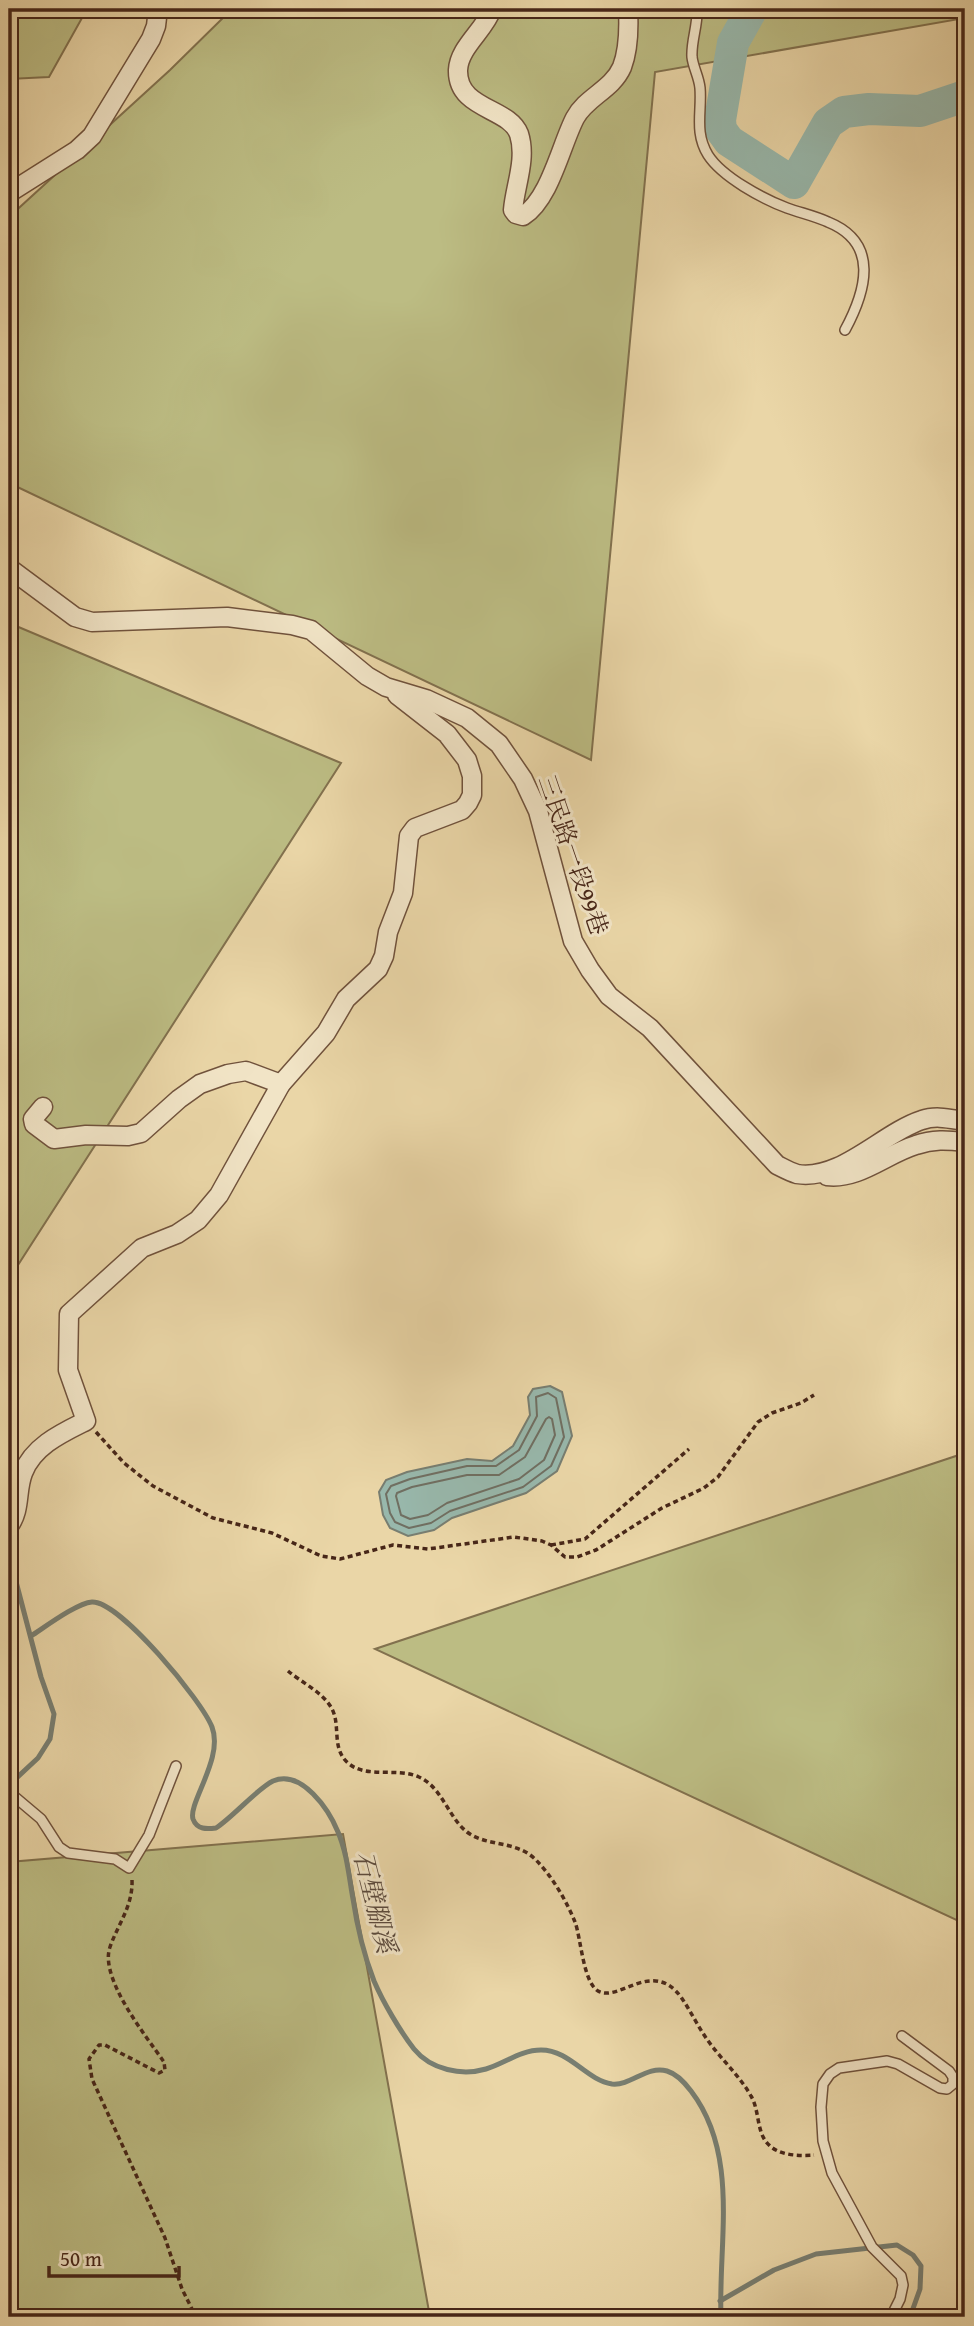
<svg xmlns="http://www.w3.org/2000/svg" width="974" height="2326" font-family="'Gentium Book Plus','Noto Serif TC',serif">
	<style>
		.green { fill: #bcbc83; stroke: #82714e; stroke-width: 2 }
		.water { fill: #98b8ac; stroke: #787e71; stroke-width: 2 }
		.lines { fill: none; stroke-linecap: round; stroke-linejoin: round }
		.shore { stroke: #706f62; stroke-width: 2 }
		.stream { stroke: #787e71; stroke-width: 5 }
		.river { stroke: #98b8ac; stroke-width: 32 }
		.service-casing { stroke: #70523c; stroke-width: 12 }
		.minor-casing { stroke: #70523c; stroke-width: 21 }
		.path { stroke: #472618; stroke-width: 3.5; stroke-dasharray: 5 3.5; stroke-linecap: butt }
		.service { stroke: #f1e4c6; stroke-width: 9 }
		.minor { stroke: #f1e4c6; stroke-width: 18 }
		.labels { text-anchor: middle; stroke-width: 6; stroke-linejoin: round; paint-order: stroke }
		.street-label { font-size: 24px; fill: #472618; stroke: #f1e4c6 }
		.water-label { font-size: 26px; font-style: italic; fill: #5b4a3d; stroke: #f1e4c6 }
	</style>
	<rect width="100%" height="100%" fill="#ead6a7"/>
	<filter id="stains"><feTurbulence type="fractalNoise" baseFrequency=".00286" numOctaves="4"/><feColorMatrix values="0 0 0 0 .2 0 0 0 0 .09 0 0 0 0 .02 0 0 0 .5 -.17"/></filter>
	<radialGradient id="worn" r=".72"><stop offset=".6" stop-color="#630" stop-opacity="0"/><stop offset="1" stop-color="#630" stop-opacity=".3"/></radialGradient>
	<g class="green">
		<polygon points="9,9 87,9 49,77 9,79"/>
		<polygon points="232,9 965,9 965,18 655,72 591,760 9,483 9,217 170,70"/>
		<polygon points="9,623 341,763 9,1279"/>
		<polygon points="965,1453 965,1924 375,1649"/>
		<polygon points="343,1834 430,2317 9,2317 9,1862"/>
	</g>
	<polygon class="water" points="550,1386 562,1392 572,1436 557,1471 526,1493 452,1518 434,1530 408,1536 390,1528 383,1515 379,1492 386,1480 407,1472 467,1459 492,1461 513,1446 530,1415 528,1397 533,1389"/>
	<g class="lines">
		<g class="shore">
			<polygon points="548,1393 556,1398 564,1437 551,1466 523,1487 450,1511 431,1523 409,1528 395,1522 390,1513 386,1494 391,1486 410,1479 467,1466 496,1466 519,1450 537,1416 536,1397"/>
			<polygon points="549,1417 552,1419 555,1435 544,1460 519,1479 447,1503 428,1515 410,1519 401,1515 396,1496 397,1493 412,1487 467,1475 499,1475 525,1457 546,1419"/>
		</g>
		<g class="stream">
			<polyline points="9,1555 41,1677 54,1714 50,1739 38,1758 9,1785"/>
			<path d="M31 1636C45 1627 77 1603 92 1602 120 1601 202 1701 212 1727 224 1758 188 1803 193 1819 197 1830 207 1829 216 1828 234 1816 258 1788 273 1781 302 1769 329 1810 338 1832 347 1853 349 1877 353 1899 357 1926 364 1955 374 1981 383 2002 400 2031 414 2049 431 2070 462 2076 486 2069 505 2063 521 2050 541 2050 570 2050 586 2080 612 2084 631 2086 647 2065 667 2071 677 2074 685 2083 691 2091 740 2155 718 2243 721 2317"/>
			<polyline points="720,2301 774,2270 816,2254 897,2245 913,2255 921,2266 920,2289 910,2317"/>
		</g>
		<polyline class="river" points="752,9 733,43 720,120 721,130 729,141 794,183 828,123 844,112 869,109 920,111 965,96"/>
		<defs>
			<g id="service">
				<path d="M697 9C698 25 691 41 692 57 693 67 699 77 700 88 702 112 694 132 708 155 722 177 763 199 787 208 801 213 815 216 828 222 880 243 866 291 845 330"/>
				<polyline points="9,1792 41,1819 59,1847 68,1853 115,1859 129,1868 149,1835 176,1766"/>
				<polyline points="891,2317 900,2299 903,2285 901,2276 872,2247 832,2173 823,2141 821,2107 823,2084 830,2074 839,2068 887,2061 898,2064 940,2088 947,2089 953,2084 953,2077 949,2071 902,2036"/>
			</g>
			<g id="minor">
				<path d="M492 9C485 30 459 47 458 70 457 110 509 107 519 134 527 159 515 186 513 210L516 214 523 216C550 199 561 145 575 118 586 97 612 90 622 67 629 49 629 28 628 9"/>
				<polyline points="9,193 77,150 92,136 151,39 156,26 158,9"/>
				<path d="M9 568 75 617 92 622 227 617 292 625 311 630 367 676 386 687 426 699 467 718 499 744 523 779 538 811 573 941 590 970 609 996 650 1028 777 1165C783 1168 790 1172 797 1174 841 1181 882 1133 922 1120 936 1115 951 1119 965 1121"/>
				<polyline points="43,1107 33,1119 34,1124 54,1139 86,1135 128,1136 141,1133 179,1099 200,1084 228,1074 246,1071 281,1084"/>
				<path d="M827 1176C859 1180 886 1154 916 1145 933 1139 947 1140 965 1142"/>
				<path d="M9 1526C21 1510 16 1491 23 1473 33 1446 62 1433 86 1421L68 1370 69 1314 142 1248 177 1234 198 1220 219 1195 281 1084 326 1033 346 999 378 969 384 956 388 932 403 893 409 836 415 828 462 810 468 803 472 795V776L467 760 447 734 397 695"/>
			</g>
		</defs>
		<use href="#service" class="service-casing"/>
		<use href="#minor" class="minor-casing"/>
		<g class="path">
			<polyline points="96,1432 124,1463 153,1486 213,1518 272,1533 321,1556 340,1559 393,1545 428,1549 514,1537 542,1541 551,1545 565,1557 577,1557 596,1550 662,1508 704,1488 718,1477 758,1422 772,1413 801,1403 814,1395"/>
			<polyline points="551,1545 585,1539 689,1449"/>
			<path d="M288 1671C301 1682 324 1693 332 1709 341 1726 331 1748 348 1763 366 1779 398 1767 419 1777 442 1787 448 1817 467 1832 487 1847 515 1840 535 1859 552 1876 566 1900 575 1922 581 1938 583 1982 598 1991 619 2003 652 1958 681 1997 692 2013 700 2031 712 2046 725 2063 741 2078 751 2096 760 2111 756 2133 769 2145 780 2156 800 2156 814 2155"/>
			<path d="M132 1880C133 1906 118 1924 110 1947 99 1978 146 2036 164 2062L165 2070 159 2073 105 2045H99L89 2059 92 2079 165 2238 182 2289 196 2317"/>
		</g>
		<use href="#service" class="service"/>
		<use href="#minor" class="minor"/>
	</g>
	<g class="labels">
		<g class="street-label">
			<text transform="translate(573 855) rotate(71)" y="8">三民路一段99巷</text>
		</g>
		<g class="water-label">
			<text transform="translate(375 1902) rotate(76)" y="9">石壁腳溪</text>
		</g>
	</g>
	<rect width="974" height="2326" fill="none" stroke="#ead6a7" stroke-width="35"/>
	<rect x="10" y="10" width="953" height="2305" fill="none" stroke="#472618" stroke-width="3.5"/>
	<rect x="18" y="18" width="939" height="2291" fill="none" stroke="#472618" stroke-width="2"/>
	<path d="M49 2266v10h130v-10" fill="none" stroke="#472618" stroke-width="3.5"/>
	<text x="60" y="2266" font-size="21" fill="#472618" stroke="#f1e4c6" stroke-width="5" paint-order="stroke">50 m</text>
	<rect width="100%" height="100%" filter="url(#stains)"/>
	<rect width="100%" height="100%" fill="url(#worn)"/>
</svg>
